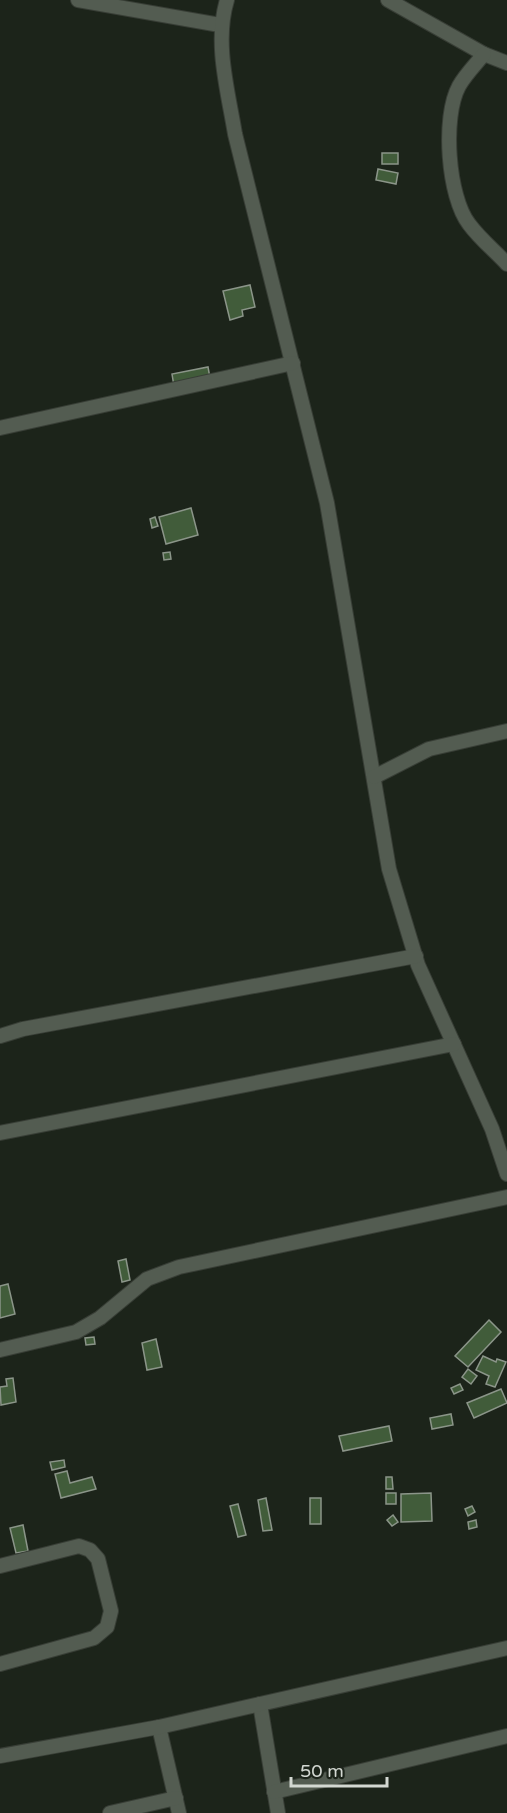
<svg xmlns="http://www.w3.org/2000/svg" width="507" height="1813" font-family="'Varela Round',sans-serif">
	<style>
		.building { fill: #415c3a; stroke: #8b9589; stroke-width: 1.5 }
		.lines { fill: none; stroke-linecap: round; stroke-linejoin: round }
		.minor-casing { stroke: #383e36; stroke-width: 16 }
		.minor { stroke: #535c51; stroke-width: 14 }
	</style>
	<rect width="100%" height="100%" fill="#1c241a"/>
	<g class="building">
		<rect x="382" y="153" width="16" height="11"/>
		<polygon points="378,169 398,173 396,184 376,180"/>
		<polygon points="250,285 255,307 242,310 243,316 230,320 223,291"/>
		<polygon points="208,367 210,378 174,386 172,374"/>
		<polygon points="191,508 198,535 166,544 159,517"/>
		<polygon points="155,517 158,526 152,528 150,519"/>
		<polygon points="170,552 171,559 164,560 163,553"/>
		<polygon points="126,1259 130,1280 122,1282 118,1261"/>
		<polygon points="8,1284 15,1314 0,1318 0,1286"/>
		<polygon points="489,1320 501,1332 468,1367 455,1356"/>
		<polygon points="94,1337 95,1344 86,1345 85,1338"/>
		<polygon points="156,1339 162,1367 147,1370 142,1343"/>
		<polygon points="483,1356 496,1362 497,1359 506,1362 495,1387 486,1384 489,1376 476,1370"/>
		<polygon points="468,1369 477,1376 471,1384 462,1377"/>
		<polygon points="13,1378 16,1402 1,1405 0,1387 7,1386 6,1379"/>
		<polygon points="460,1384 463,1390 454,1394 451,1388"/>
		<polygon points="501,1389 507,1403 474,1418 467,1403"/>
		<polygon points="451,1414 453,1425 432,1429 430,1418"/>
		<polygon points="389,1426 392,1441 343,1451 339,1436"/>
		<polygon points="64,1460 65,1467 52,1470 50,1462"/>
		<polygon points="67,1471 70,1483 92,1477 96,1489 61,1498 55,1474"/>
		<polygon points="386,1477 392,1477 393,1489 386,1489"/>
		<rect x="386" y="1493" width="10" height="11"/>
		<polygon points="431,1493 432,1521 401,1522 401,1494"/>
		<polygon points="266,1498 272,1530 263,1531 258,1500"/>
		<rect x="310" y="1498" width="11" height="26"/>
		<polygon points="238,1504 246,1535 238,1537 230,1506"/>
		<polygon points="472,1506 475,1512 468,1516 465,1509"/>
		<polygon points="393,1515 398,1522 392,1526 387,1520"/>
		<polygon points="476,1520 477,1527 469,1529 468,1522"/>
		<polygon points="23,1525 28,1551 16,1553 10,1528"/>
	</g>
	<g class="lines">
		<defs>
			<g id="minor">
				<polyline points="78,0 220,25"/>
				<path d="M227 0C214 43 228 91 235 134L327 503 389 869 418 965 492 1129 507 1174"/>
				<polyline points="388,0 484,54 507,63"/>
				<path d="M484 54C476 64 465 75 459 86 442 117 448 197 469 224 480 239 495 251 507 264"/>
				<polyline points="0,428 293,363"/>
				<polyline points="374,777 429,749 507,731"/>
				<polyline points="0,1036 23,1029 416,956"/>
				<polyline points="0,1133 454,1044"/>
				<polyline points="0,1350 76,1332 100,1318 147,1279 179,1267 507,1197"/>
				<polyline points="0,1566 79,1546 90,1550 98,1559 111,1611 107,1627 94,1638 0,1664"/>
				<polyline points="260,1704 278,1813"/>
				<polyline points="159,1727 179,1813"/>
				<polyline points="0,1756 159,1727 507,1648"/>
				<polyline points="274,1792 507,1736"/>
				<polyline points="110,1813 176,1798"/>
			</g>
		</defs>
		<use href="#minor" class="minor-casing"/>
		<use href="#minor" class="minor"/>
	</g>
	<path d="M291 1777v9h96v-9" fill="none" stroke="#d3d8d2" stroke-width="3"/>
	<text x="300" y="1777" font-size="18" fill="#d3d8d2" stroke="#1c241a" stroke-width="4.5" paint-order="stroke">50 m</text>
</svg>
